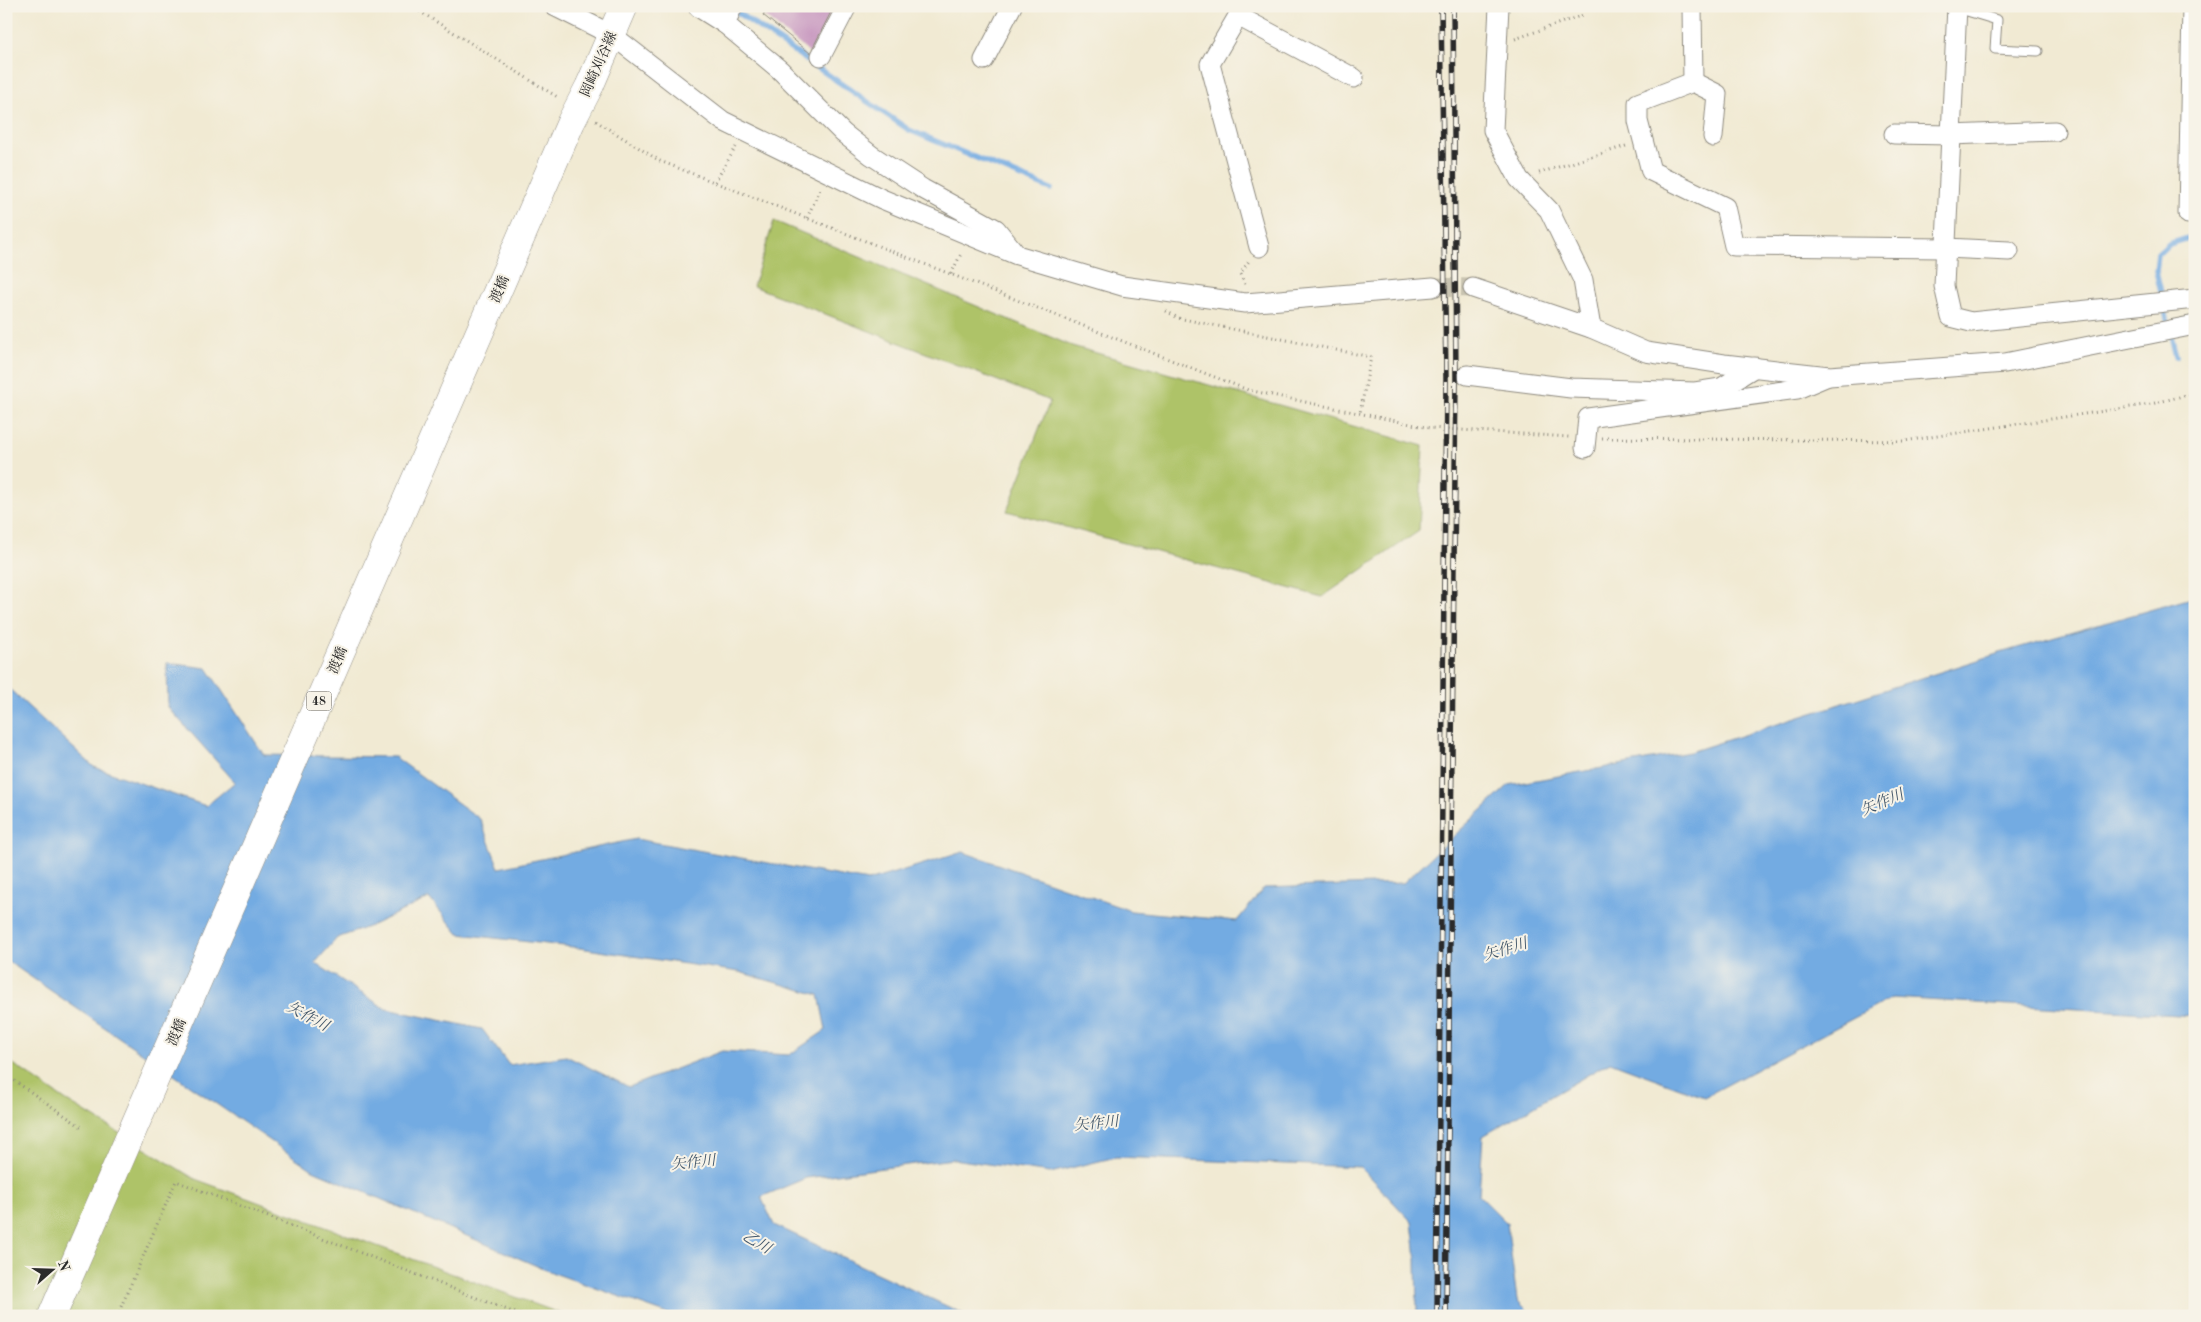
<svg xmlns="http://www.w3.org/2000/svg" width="2201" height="1322" font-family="'Old Standard TT','Noto Serif JP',serif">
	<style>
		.green { fill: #aec368; stroke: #6c774a }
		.water { fill: #73abe2; stroke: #4f6b86; fill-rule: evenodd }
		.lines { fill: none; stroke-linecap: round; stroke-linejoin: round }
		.stream { stroke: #73abe2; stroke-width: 5.5 }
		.building { fill: #c593bd }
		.minor-tunnel { stroke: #c9c4b1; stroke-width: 19; stroke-dasharray: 19 9; stroke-linecap: butt }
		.service-casing { stroke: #8e8a7f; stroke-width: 11 }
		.minor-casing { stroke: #8e8a7f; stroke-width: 21 }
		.primary-casing { stroke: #8e8a7f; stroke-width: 29 }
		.path { stroke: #8e8a7f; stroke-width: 3; stroke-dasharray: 1 4; stroke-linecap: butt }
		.service { stroke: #fff; stroke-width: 9 }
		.minor { stroke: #fff; stroke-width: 19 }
		.primary { stroke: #fff; stroke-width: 28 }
		.rail-casing { stroke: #2b2b2b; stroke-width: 5.5 }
		.rail { stroke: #f7f3e8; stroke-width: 4; stroke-dasharray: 11; stroke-linecap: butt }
		.primary-bridge-casing { stroke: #8e8a7f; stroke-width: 29; stroke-linecap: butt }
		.primary-bridge { stroke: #fff; stroke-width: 28 }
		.labels { text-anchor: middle; stroke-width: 4; stroke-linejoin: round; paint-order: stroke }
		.shield { fill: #f7f3e8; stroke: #686764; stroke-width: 1 }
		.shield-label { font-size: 12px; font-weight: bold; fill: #2b2b2b }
		.street-label { font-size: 14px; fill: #2b2b2b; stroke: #f7f3e8 }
		.water-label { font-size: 15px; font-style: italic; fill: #44586b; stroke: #f7f3e8 }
	</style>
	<rect width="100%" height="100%" fill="#f7f3e8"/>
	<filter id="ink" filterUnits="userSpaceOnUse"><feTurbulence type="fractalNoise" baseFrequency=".02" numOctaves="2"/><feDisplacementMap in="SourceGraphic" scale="10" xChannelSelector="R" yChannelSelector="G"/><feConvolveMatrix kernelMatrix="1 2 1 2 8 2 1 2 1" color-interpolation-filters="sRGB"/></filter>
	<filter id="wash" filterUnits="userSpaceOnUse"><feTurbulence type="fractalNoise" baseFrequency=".0096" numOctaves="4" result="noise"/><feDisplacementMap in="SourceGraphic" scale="20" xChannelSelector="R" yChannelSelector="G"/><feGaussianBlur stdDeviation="1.12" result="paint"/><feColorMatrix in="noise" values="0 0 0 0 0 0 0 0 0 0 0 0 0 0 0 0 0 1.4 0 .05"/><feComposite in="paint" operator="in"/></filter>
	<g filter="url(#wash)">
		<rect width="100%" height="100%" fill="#f1ead3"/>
		<g class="green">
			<polygon points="774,221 1072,346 1423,446 1419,531 1322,597 1007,511 1050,401 753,286"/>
			<polygon points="6,1059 65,1100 195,1179 567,1316 6,1316"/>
		</g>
		<path class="water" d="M2195 597V1016L1892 998 1704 1097 1610 1062 1483 1136 1479 1195 1507 1223 1517 1300 1533 1316H1417L1416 1258 1412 1222 1360 1167 1116 1157 1050 1173 953 1159 806 1178 761 1197 774 1225 968 1316H674L551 1272 313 1170 6 960V686L94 767 206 806 235 782 168 707 167 663 207 668 264 755 395 757 480 819 499 868 636 839 868 881 963 852 1131 911 1237 921 1264 888 1403 883 1509 785 1690 752 2000 653ZM429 898 459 934 573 947 739 972 819 995 826 1030 789 1055 722 1051 629 1087 566 1056 509 1065 482 1029 386 1009 315 963 337 938 368 927Z"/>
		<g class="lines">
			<g class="stream">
				<polyline points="735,11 909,130 1051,189"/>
				<polyline points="2176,357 2156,271 2158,254 2169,244 2195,236"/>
			</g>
		</g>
		<g id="blocks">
			<polygon class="building" points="768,6 834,6 810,53 763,15"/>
		</g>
	</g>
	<g filter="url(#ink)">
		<use href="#blocks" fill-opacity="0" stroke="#8e8a7f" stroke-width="1"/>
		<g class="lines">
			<polyline class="minor-tunnel" points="1433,287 1473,288"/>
			<defs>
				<polyline id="service" points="1957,8 1997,20 1995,49 2038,51"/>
				<g id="minor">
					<polyline points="554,6 612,35 723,121 882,199 1017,255 1122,286 1245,303 1433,287"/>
					<polyline points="1241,6 1238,16 1210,64 1259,247"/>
					<polyline points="1499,6 1493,130 1519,179 1549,210 1583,280 1591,328"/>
					<polyline points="1692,6 1693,82"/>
					<polyline points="1957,6 1944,286 1951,317 1971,322 2195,299"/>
					<polyline points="2192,6 2188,214 2195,212"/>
					<polyline points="698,7 725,24 780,70 843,133 871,155 923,189 996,229 1016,254"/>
					<polyline points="1238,16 1354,78"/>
					<polyline points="725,24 733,6"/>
					<polyline points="821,56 847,6"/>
					<polyline points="984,60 1012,6"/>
					<polyline points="1894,134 1951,135 2055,131"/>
					<polyline points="1713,137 1717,94 1693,82 1638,103 1638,121 1651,171 1725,207 1734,246 1946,248 2009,251"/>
					<polyline points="1473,288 1591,328 1646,352 1724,364 1829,376 2005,363 2195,325"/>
					<polyline points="1467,375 1571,388 1695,392 1721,388 1755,367"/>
					<polyline points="1585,448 1588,418 1797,389 1828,376"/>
				</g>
				<g id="primary">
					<polyline points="590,85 624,6"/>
					<polyline points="52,1316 67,1281"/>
				</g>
			</defs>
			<use href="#service" class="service-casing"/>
			<use href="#minor" class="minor-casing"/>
			<use href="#primary" class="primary-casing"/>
			<g class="path">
				<polyline points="411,6 559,98"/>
				<polyline points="1515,39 1583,15"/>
				<polyline points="596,121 660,161 1248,390 1430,428 1569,437"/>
				<polyline points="1539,173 1626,146"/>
				<polyline points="715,182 736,147"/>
				<polyline points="807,218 820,189"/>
				<polyline points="951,274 962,252"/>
				<polyline points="1245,284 1240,274 1249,261"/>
				<polyline points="1166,311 1178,318 1371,357 1360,413"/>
				<polyline points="1602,438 1904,441 2151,404 2195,393"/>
				<polyline points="6,1075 83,1128"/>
				<polyline points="117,1316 176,1181 523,1316"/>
			</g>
			<use href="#service" class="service"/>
			<use href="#minor" class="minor"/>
			<use href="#primary" class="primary"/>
			<defs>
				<g id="rail">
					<polyline points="1437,1316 1446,379 1441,6"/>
					<polyline points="1446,1316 1456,379 1453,6"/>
				</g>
			</defs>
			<use href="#rail" class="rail-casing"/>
			<use href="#rail" class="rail"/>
			<defs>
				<polyline id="primary-bridge" points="67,1281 571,122 590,85"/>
			</defs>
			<use href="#primary-bridge" class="primary-bridge-casing"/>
			<use href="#primary-bridge" class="primary-bridge"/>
		</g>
	</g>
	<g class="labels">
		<rect class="shield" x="306.5" y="691.5" width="25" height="19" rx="4"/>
		<g class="shield-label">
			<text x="319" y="705">48</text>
		</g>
		<g class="street-label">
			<text transform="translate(598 64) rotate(-66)" y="5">岡崎刈谷線</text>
			<text transform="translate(499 289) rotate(-67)" y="5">渡橋</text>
			<text transform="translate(337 660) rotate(-67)" y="5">渡橋</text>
			<text transform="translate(176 1032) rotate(-67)" y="5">渡橋</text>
		</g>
		<g class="water-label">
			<text transform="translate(1882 802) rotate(-23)" y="5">矢作川</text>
			<text transform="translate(1505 949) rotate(-17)" y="5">矢作川</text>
			<text transform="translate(308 1016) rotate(28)" y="5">矢作川</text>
			<text transform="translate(1096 1123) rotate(-6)" y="5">矢作川</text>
			<text transform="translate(693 1162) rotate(-6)" y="5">矢作川</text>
			<text transform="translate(757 1242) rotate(30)" y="5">乙川</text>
		</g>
	</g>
	<rect width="2201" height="1322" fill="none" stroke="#f7f3e8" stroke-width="25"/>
	<g transform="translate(52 1270) rotate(70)" stroke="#f7f3e8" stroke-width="4" paint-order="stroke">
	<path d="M0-4L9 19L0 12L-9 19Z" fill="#2b2b2b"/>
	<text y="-8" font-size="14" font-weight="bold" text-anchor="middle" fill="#2b2b2b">N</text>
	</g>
</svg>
